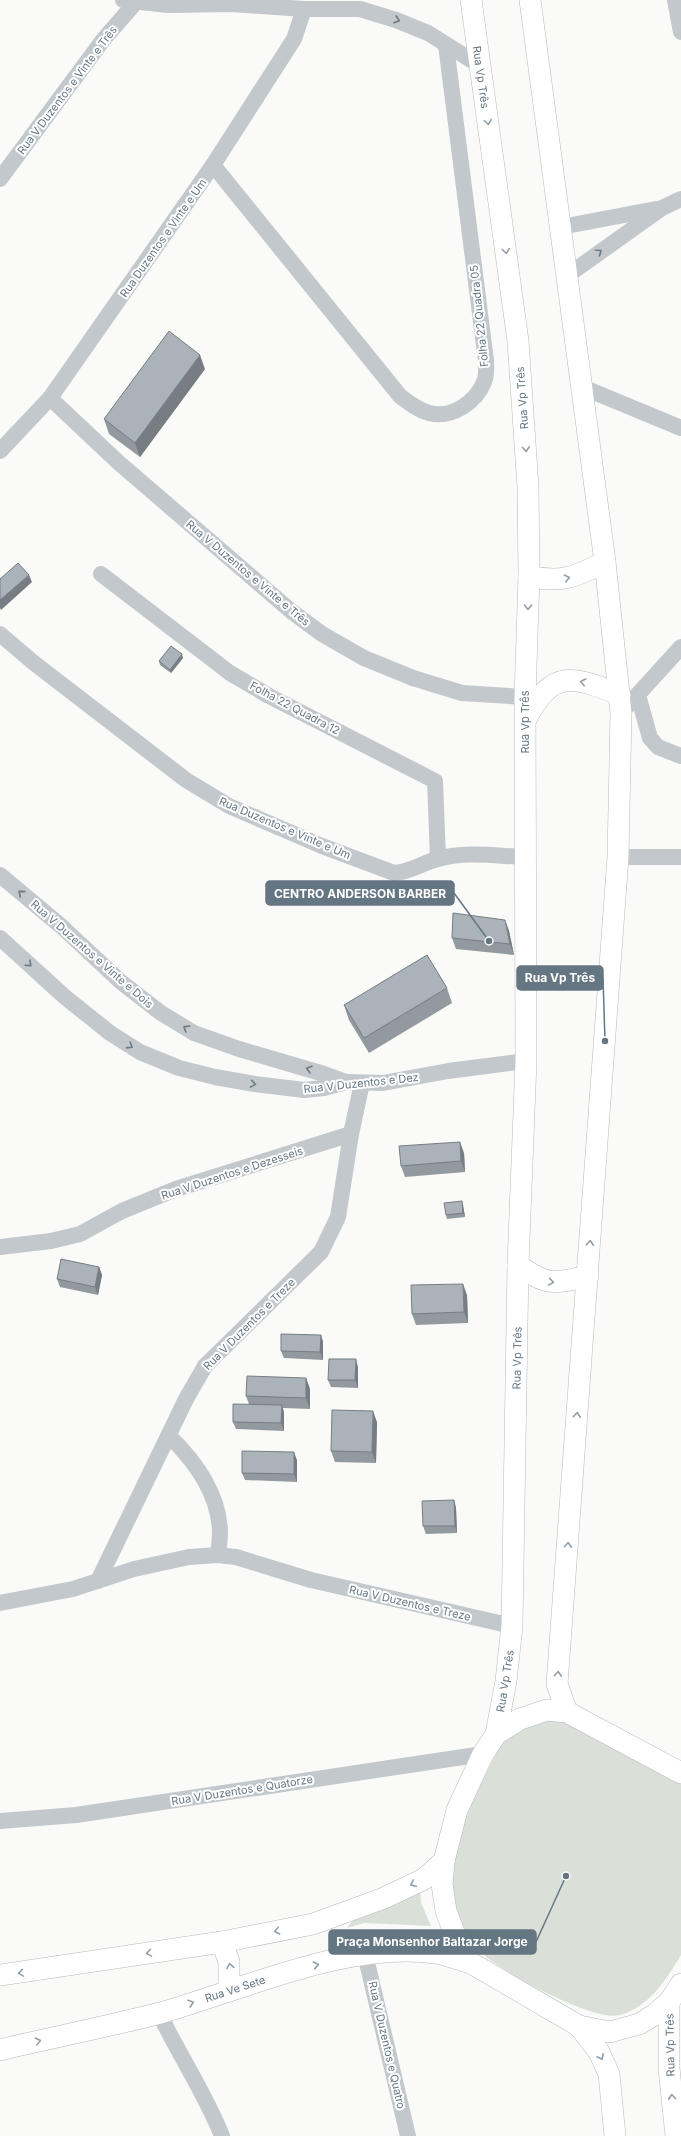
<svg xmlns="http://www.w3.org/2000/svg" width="681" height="2136" font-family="Inter,sans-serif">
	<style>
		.green { fill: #dadfd7 }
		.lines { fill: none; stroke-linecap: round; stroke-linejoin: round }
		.major-casing { stroke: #b5babe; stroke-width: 22 }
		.minor { stroke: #c3c8cc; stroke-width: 16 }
		.major { stroke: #fff; stroke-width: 21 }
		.wall { fill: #929a9f }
		.shaded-wall { fill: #777d82 }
		.building { fill: #aab3b9; stroke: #777d82 }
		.oneway { stroke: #6a7a87 }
		.oneway2 { stroke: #939fa8 }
		.labels { text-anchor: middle; stroke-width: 4; stroke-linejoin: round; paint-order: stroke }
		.street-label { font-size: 11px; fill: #657683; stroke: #fff }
		.leader { fill: none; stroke: #657683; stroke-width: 1.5 }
		.callout-dot { fill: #657683; stroke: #fff; stroke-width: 1.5 }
		.callout { fill: #657683; stroke: #657683; stroke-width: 1.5 }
		.callout-label { font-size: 12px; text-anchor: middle; font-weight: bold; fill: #fff }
	</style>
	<rect width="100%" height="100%" fill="#fafaf8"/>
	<g class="green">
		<path d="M557 1716 681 1777V1955C666 1980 649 2007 620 2015 594 2022 511 1976 489 1959 472 1945 453 1915 449 1893 448 1886 452 1876 453 1869 455 1857 456 1844 460 1833 472 1799 492 1763 508 1729Z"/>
		<polygon points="420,1887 421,1903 431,1926 364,1923 347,1928 356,1916"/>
	</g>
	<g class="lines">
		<defs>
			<g id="major">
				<polyline points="471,0 518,341 528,487 529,576 525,697 526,1061 518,1265 512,1626 506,1681 496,1734"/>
				<polyline points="530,0 605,562 621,713 618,857 557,1684 567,1712"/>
				<path d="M529 576C561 584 577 576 605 562"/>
				<path d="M526 719C553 668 573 676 620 695"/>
				<path d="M518 1265C547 1286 554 1284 588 1276"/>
				<polyline points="681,1773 567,1712 547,1710 520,1719 496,1734 483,1754 457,1810 444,1861 442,1884 446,1911 455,1935 471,1963 579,2026 610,2032 639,2024 654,2015 669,2002 681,1984"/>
				<polyline points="222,1942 229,1962 229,1991"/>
				<polyline points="0,1975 222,1942 313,1924 384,1898 424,1879 444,1861"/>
				<polyline points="669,2002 669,2068 676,2136"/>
				<polyline points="579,2026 599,2052 609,2074 615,2136"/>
				<path d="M0 2050C53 2037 107 2027 160 2013 242 1990 350 1940 436 1953 448 1955 460 1960 471 1963"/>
			</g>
		</defs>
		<use href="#major" class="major-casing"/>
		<g class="minor">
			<polyline points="123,0 168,5 232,4 304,9 360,9 396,20 428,33 479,65"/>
			<polyline points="675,0 681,32"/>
			<path d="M213 165 400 396C409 403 418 410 429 413 452 419 476 402 484 382 487 376 486 367 486 361L446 45"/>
			<polyline points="0,179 103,40 136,2"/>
			<polyline points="561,227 656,209"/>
			<polyline points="568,275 662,208 681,199"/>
			<polyline points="582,387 681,428"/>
			<polyline points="50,398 118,462 291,611 322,634 364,658 413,678 462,693 525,697"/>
			<polyline points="0,451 50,398 213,165 294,39 304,9"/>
			<polyline points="101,574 230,673 269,696 435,781 438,859"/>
			<path d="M0 634 34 663 186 780 229 806 322 846 394 873C410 872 422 863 438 859 465 851 497 856 524 857"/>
			<polyline points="638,695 650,738 658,747 681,756"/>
			<polyline points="621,713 681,647"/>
			<polyline points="618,857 681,857"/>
			<polyline points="0,875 61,926 121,982 161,1013 194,1033 239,1049 324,1074 346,1082"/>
			<polyline points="0,938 65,997 110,1033 140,1052 179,1068 215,1077 255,1084 304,1090 324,1088 346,1082 383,1083 448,1071 526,1061"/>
			<polyline points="0,1247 51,1241 80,1234 122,1211 176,1189 351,1134"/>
			<path d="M169 1436C194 1460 218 1493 220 1530 220 1538 219 1547 218 1555"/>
			<polyline points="98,1581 186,1399 205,1366 321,1252 338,1217 351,1134 362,1083"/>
			<polyline points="0,1603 73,1589 134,1569 189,1557 218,1555 236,1557 311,1580 512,1626"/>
			<polyline points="0,1821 76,1815 483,1754"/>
			<polyline points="365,1954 408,2136"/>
			<path d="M159 2013C179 2055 205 2093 222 2136"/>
		</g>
		<use href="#major" class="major"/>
	</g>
	<g class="wall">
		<polygon points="205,369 140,457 109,434 104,419"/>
		<polygon points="183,658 171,673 160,665 159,661"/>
		<polygon points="505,920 509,931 514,955 456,949 452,938"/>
		<polygon points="447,988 452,1003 369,1053 349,1020 344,1005"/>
		<polygon points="464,1153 465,1172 405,1177 401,1166"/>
		<polygon points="463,1205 465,1217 447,1219 446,1215"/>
		<polygon points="99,1267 102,1275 98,1295 60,1287 57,1279"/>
		<polygon points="467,1295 468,1323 416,1325 412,1314"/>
		<polygon points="321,1335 323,1342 323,1360 284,1358 281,1351"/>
		<polygon points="358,1367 358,1388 331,1387 328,1380"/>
		<polygon points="306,1378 310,1389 310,1409 283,1408 284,1413 284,1431 236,1429 233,1422 249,1404 246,1396"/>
		<polygon points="377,1422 376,1463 335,1462 331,1451"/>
		<polygon points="297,1460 297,1482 245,1480 242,1473"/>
		<polygon points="454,1500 456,1508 457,1533 426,1534 423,1526"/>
	</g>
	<g class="shaded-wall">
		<polygon points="200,355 205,369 140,457 135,443"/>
		<polygon points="29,575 32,582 1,610 0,608 0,600"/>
		<polygon points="182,654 183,658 171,673 170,670"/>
		<polygon points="505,920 509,931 514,955 510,944"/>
		<polygon points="460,1142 464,1153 465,1172 461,1161"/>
		<polygon points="462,1201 463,1205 465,1217 463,1213"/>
		<polygon points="99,1267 102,1275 98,1295 95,1287"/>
		<polygon points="463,1284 467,1295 468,1323 464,1312"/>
		<polygon points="321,1335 323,1342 323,1360 320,1352"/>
		<polygon points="356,1359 358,1367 358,1388 355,1380"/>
		<polygon points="306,1378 310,1389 310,1409 306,1398"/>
		<polygon points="282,1405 284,1413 284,1431 281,1423"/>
		<polygon points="373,1411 377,1422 376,1463 372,1452"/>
		<polygon points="294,1452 297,1460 297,1482 294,1474"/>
		<polygon points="454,1500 456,1508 457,1533 455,1526"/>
	</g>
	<g class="building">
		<polygon points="169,331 200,355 135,443 104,419"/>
		<polygon points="18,563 29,575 0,600 0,579"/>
		<polygon points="171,646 182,654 170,670 159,661"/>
		<polygon points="453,913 505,920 510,944 452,938"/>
		<polygon points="427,955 447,988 364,1038 344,1005"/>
		<polygon points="460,1142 461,1161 401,1166 399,1146"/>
		<polygon points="462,1201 463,1213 446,1215 444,1203"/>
		<polygon points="61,1259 99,1267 95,1287 57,1279"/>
		<polygon points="463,1284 464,1312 412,1314 411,1285"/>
		<polygon points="281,1334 321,1335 320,1352 281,1351"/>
		<polygon points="329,1359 356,1359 355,1380 328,1380"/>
		<polygon points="247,1376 306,1378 306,1398 246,1396"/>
		<polygon points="233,1404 282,1405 281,1423 233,1422"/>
		<polygon points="332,1410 373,1411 372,1452 331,1451"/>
		<polygon points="242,1451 294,1452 294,1474 242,1473"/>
		<polygon points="454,1500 455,1526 423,1526 422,1501"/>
	</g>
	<defs><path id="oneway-chevron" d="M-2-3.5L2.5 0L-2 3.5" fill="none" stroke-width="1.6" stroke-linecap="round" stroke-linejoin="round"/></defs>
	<g class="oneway">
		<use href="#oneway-chevron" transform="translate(397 20) rotate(19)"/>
		<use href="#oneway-chevron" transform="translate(599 252) rotate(-35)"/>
		<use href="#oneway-chevron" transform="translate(21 893) rotate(-140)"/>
		<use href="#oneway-chevron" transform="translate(29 964) rotate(42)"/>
		<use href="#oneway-chevron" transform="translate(186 1028) rotate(-148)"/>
		<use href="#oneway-chevron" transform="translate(130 1046) rotate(32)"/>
		<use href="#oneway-chevron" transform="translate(309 1069) rotate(-164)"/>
		<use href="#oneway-chevron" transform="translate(253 1084) rotate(9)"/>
	</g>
	<g class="oneway2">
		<use href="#oneway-chevron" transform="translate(488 122) rotate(82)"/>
		<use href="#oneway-chevron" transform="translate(506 251) rotate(83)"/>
		<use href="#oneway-chevron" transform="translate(526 449) rotate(86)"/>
		<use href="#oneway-chevron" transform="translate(567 578) rotate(-13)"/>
		<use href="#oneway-chevron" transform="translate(528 607) rotate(92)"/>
		<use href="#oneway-chevron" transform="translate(583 682) rotate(-167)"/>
		<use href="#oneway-chevron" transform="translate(590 1243) rotate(-86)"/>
		<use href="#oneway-chevron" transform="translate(551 1282) rotate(9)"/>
		<use href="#oneway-chevron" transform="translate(577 1415) rotate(-86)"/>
		<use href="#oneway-chevron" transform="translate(568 1545) rotate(-86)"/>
		<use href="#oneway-chevron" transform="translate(558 1674) rotate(-86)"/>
		<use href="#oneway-chevron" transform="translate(413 1884) rotate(155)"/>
		<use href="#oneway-chevron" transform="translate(277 1931) rotate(169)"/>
		<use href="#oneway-chevron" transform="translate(149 1953) rotate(171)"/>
		<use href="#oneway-chevron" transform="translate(316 1965) rotate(-12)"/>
		<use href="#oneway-chevron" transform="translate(230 1966) rotate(-99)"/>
		<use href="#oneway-chevron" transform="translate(21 1973) rotate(171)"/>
		<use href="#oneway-chevron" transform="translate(191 2003) rotate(-17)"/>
		<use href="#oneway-chevron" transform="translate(38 2041) rotate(-14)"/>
		<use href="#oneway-chevron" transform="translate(601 2057) rotate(64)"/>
		<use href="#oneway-chevron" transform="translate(672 2097) rotate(-95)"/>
	</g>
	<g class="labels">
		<g class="street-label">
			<text transform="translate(481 77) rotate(82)" y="4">Rua Vp Três</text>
			<text transform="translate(67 90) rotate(-53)" y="4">Rua V Duzentos e Vinte e Três</text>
			<text transform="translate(163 238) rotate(-55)" y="4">Rua Duzentos e Vinte e Um</text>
			<text transform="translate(479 316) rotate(-96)" y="4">Folha 22 Quadra 05</text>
			<text transform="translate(522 398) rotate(-94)" y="4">Rua Vp Três</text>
			<text transform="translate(248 573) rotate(40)" y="4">Rua V Duzentos e Vinte e Três</text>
			<text transform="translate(295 708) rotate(28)" y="4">Folha 22 Quadra 12</text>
			<text transform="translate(525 722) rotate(-90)" y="4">Rua Vp Três</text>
			<text transform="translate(285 828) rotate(23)" y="4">Rua Duzentos e Vinte e Um</text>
			<text transform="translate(92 954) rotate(41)" y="4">Rua V Duzentos e Vinte e Dois</text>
			<text transform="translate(361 1083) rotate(-6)" y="4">Rua V Duzentos e Dez</text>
			<text transform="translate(232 1173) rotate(-18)" y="4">Rua V Duzentos e Dezesseis</text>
			<text transform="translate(249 1324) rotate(-45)" y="4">Rua V Duzentos e Treze</text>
			<text transform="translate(517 1358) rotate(-89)" y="4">Rua Vp Três</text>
			<text transform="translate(410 1603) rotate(13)" y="4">Rua V Duzentos e Treze</text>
			<text transform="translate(505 1681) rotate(-81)" y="4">Rua Vp Três</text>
			<text transform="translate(242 1790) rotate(-9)" y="4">Rua V Duzentos e Quatorze</text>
			<text transform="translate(235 1989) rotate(-18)" y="4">Rua Ve Sete</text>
			<text transform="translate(387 2045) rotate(77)" y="4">Rua V Duzentos e Quatro</text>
			<text transform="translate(670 2045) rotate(-91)" y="4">Rua Vp Três</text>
		</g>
	</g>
	<path class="leader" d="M489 941L454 893M605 1041L603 978M566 1876L536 1942"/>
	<g class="callout-dot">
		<circle cx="489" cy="941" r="4"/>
		<circle cx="605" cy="1041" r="4"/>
		<circle cx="566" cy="1876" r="4"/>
	</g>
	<g class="callout">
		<rect x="266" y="881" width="188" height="24" rx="4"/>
		<rect x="517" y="966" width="86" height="24" rx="4"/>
		<rect x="329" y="1930" width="207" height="24" rx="4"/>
	</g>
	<g class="callout-label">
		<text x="360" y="898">CENTRO ANDERSON BARBER</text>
		<text x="560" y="982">Rua Vp Três</text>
		<text x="432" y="1946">Praça Monsenhor Baltazar Jorge</text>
	</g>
</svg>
